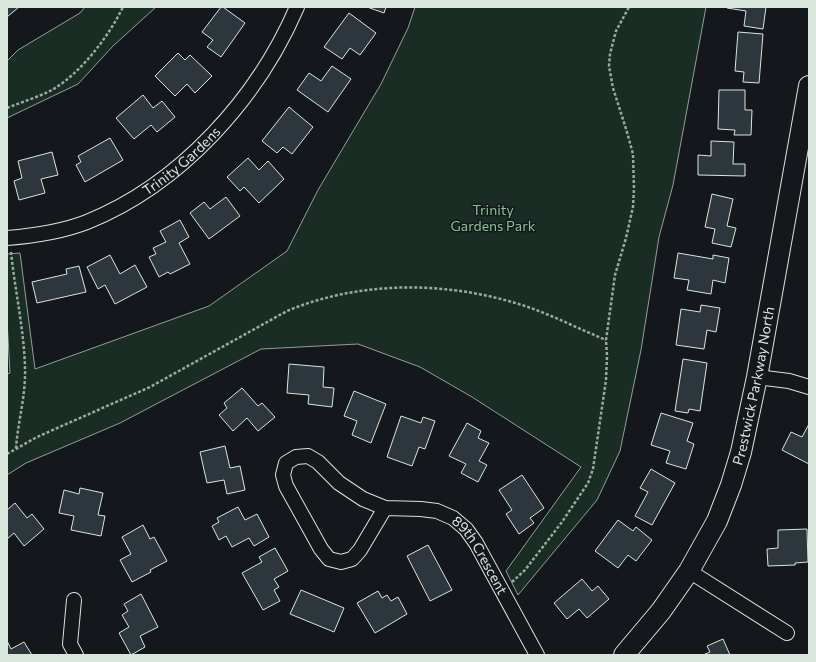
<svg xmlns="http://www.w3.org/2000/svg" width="816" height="662" font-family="Commissioner,sans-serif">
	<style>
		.green { fill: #1a2d24; stroke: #939e99 }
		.building { fill: #2c363c; stroke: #d8e6dc }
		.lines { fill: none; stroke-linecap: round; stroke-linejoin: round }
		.street-casing { stroke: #d8e6dc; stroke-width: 16 }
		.secondary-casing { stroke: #d8e6dc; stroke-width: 22 }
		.path { stroke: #9da8a2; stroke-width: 2.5; stroke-dasharray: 3 2; stroke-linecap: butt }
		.street { stroke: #14181c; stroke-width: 14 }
		.secondary { stroke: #14181c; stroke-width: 20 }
		.labels { text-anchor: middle; stroke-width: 3; stroke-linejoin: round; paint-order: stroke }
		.street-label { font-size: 14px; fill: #d8e6dc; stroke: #14181c }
		.park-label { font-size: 14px; fill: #8ac095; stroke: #14181c }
	</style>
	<rect width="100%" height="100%" fill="#14181c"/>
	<g class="green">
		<polygon points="85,7 156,7 113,46 78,84 7,118 7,61 18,50 80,13"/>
		<polygon points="415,7 706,7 673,185 659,237 641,350 620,451 597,500 518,595 506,571 581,467 472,397 420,367 358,344 261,349 120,423 26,463 7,475 7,374 10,373 7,320 7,254 20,253 35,369 209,306 287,251 318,190 381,84 408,28"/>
	</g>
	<g class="building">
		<polygon points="7,7 19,7 7,17"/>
		<polygon points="221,7 223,7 245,23 221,57 207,47 213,40 202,32"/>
		<polygon points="367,7 386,7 384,13"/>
		<polygon points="727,7 766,7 763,29 744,26 746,11 727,8"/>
		<polygon points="349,13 376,33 360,55 350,48 342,59 324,47"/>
		<polygon points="738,32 763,34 759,83 743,82 744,72 735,71"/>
		<polygon points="178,53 185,60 190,55 212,76 195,93 187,84 175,96 155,76"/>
		<polygon points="332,66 351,79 328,112 297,90 309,73 321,81"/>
		<polygon points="719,90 745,90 745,110 752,110 751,135 734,135 735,130 718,129"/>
		<polygon points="143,95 153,108 162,101 175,117 157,132 151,125 134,139 116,118"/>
		<polygon points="289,107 313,127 292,154 283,147 277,153 262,141"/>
		<polygon points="110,138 123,160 85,182 76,165 81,162 78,156"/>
		<polygon points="711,141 734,142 733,164 745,164 745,176 698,175 698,155 711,156"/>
		<polygon points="52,152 58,175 41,179 45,193 19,200 14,181 22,178 18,161"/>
		<polygon points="248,158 259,170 268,161 284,179 259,203 244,187 240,191 227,177"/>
		<polygon points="712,194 733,199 727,226 736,228 731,247 712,243 715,229 705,227"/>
		<polygon points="226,197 240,216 209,239 190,213 204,202 210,209"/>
		<polygon points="180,220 189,237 179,243 190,264 170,274 168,272 159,277 149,257 156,254 153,248 166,242 160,231"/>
		<polygon points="678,253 713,259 713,255 729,258 725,283 713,280 711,294 687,290 689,280 674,278"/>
		<polygon points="110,255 120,274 135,265 147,287 115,304 105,285 98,289 87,267"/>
		<polygon points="79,266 86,292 37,303 32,282 67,274 66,269"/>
		<polygon points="701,305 720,308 716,332 707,330 704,349 676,345 681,309 700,312"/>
		<polygon points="683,359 707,363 700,411 689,409 688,413 675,411"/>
		<polygon points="289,364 324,367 323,387 334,388 332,407 308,404 309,395 287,393"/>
		<polygon points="242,388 258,406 262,403 275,417 258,431 247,418 233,431 219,415 227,408 224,403"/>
		<polygon points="354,391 386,404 371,443 352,435 357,421 344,416"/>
		<polygon points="661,413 693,423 687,441 694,444 686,469 666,463 670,451 651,445"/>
		<polygon points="401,416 421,423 423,417 435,421 425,449 419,447 412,466 387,457"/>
		<polygon points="467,423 481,431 478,438 489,443 479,461 487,465 478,482 461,473 466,464 449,456"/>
		<polygon points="809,424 809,464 782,450 791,432 802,437"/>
		<polygon points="225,446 230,468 240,466 245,490 227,494 224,480 207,483 200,452"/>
		<polygon points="651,469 675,483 652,525 635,516 648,492 640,488"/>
		<polygon points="522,475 544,508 530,518 534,523 519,534 506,514 512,510 499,490"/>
		<polygon points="80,488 103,493 98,515 105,516 101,536 71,530 74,516 59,513 64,490 79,494"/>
		<polygon points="15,503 27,518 32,514 44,529 24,546 14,533 7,539 7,510"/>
		<polygon points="238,507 245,520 257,514 269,537 254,546 249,538 232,547 226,536 219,540 212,526 219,522 217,518"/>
		<polygon points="618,520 633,531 636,527 652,540 636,561 628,555 618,568 595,551"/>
		<polygon points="143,525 150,539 154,537 167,561 150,570 151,572 132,582 120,560 131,554 122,537"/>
		<polygon points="807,529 808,562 795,563 795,565 768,566 767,549 778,548 778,530"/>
		<polygon points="428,545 452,590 430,601 407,556"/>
		<polygon points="275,548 288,571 274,579 279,587 274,590 280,601 263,610 242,573 262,562 259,557"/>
		<polygon points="582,579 592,591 598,586 609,599 587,618 579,609 567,619 554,603"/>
		<polygon points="301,590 344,608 334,632 290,614"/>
		<polygon points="378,591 382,598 387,595 391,601 398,597 407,614 375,633 357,603"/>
		<polygon points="141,594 158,627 140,636 145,647 131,655 119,633 129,627 122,615 128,611 124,604"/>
		<polygon points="723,639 730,655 703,655 710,652 707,646"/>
		<polygon points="7,641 11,649 24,642 32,655 7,655"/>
	</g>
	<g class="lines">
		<defs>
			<g id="street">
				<path id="s1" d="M7 238C32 236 64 231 87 222 181 184 258 98 297 7"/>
				<polyline points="757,377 789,381 809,387"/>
				<path id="s2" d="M385 508 360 550 352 559 341 562 329 559 321 549 286 486 283 475 286 463 296 457 308 456 318 462 339 483 363 499 385 508 421 509 437 511 453 518 466 529 476 543 537 655"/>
				<polyline points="689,571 787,633"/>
				<polyline points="74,600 70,644 76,655"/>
			</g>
			<g id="secondary">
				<path id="s3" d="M624 655 661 611 689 571 717 521 731 485 741 452 757 377 809 86"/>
			</g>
		</defs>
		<use href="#street" class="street-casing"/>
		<use href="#secondary" class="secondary-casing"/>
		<g class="path">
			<path d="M7 108C22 102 38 97 52 90 81 73 109 36 123 7"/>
			<path d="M11 252C15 291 24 329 25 368 26 395 18 421 16 448"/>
			<path d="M7 454 37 437 150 387 287 311C361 280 449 281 525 306 552 315 579 329 606 340"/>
			<polyline points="512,582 525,570 562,522 588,483 593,469 606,380 607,356 606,340 615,275 626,238 633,207 634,189 633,154 627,132 613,88 609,66 610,54 616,31 629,7"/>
		</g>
		<use href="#street" class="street"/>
		<use href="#secondary" class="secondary"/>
	</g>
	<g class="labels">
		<g class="street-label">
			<text dy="5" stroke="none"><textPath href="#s1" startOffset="195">Trinity Gardens</textPath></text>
			<text dy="5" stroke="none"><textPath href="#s3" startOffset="304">Prestwick Parkway North</textPath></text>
			<text dy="5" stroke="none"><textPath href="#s2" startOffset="427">89th Crescent</textPath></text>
		</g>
		<g class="park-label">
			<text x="493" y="215">Trinity<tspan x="493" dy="16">Gardens Park</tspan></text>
		</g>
	</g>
	<rect width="816" height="662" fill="none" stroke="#d8e6dc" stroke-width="16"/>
</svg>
